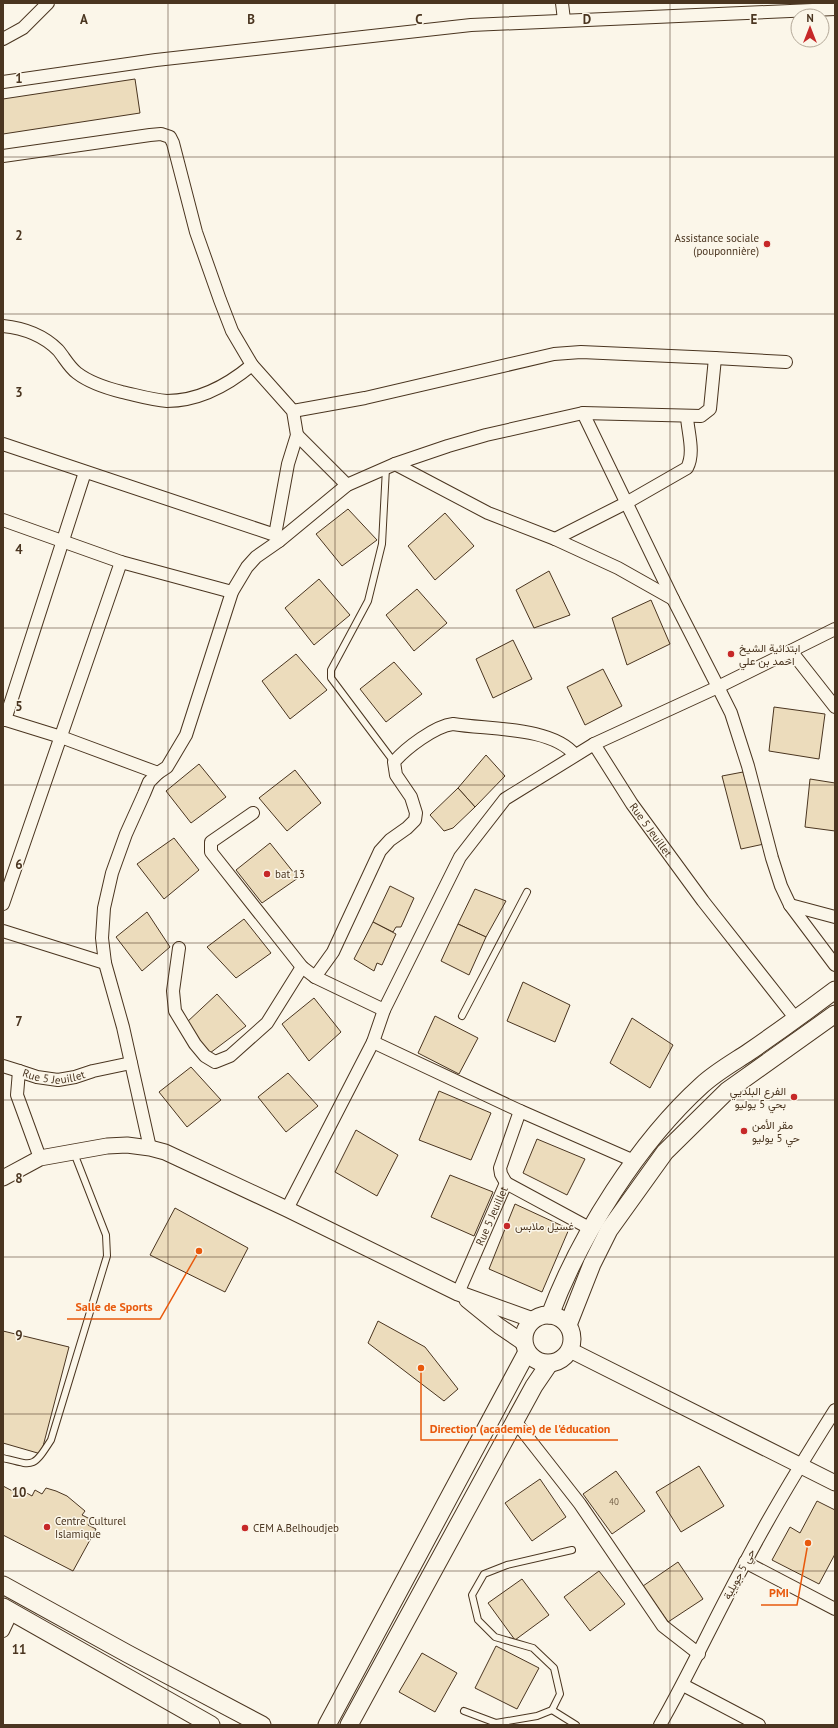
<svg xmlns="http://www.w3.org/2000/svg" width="838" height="1728" font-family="'PT Sans',Vazirmatn,sans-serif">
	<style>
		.building { fill: #ecdcbc; stroke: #4a3520 }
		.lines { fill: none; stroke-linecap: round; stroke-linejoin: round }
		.service-casing { stroke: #4a3520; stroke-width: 8 }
		.minor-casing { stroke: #4a3520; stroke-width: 14 }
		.tertiary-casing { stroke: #4a3520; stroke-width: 17 }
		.secondary-casing { stroke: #4a3520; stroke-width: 19 }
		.service { stroke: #fbf6e9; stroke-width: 6 }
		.minor { stroke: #fbf6e9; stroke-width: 12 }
		.tertiary { stroke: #fbf6e9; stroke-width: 15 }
		.secondary { stroke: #fbf6e9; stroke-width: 17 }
		.grid { fill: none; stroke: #4a3520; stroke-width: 1; stroke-opacity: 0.55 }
		.poi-dot { fill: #c62828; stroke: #fbf6e9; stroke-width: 1.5 }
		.labels { text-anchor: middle; stroke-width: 3; stroke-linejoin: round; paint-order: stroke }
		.number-label { font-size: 9px; fill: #725f47 }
		.poi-label { font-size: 11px; fill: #4a3520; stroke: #fbf6e9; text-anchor: start }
		.street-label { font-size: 11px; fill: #4a3520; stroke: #fbf6e9 }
		.grid-label { font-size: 13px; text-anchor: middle; font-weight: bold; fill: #4a3520; stroke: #fbf6e9; stroke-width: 3; stroke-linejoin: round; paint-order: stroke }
		.leader { fill: none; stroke: #e8590c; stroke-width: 1.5 }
		.callout-dot { fill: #e8590c; stroke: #fbf6e9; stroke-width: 1.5 }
		.callout-label { font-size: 12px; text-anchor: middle; font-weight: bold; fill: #e8590c; stroke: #fbf6e9; stroke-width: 3; stroke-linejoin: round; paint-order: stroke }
	</style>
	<rect width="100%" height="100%" fill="#fbf6e9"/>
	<g class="building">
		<polygon points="135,79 140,113 3,134 3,99"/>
		<polygon points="348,509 377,540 342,566 316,534"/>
		<polygon points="445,513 474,546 435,580 408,546"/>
		<polygon points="549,571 570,615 534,628 516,590"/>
		<polygon points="319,579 350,615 314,645 285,608"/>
		<polygon points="417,589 447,623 414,651 386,615"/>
		<polygon points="651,600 670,644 627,665 612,618"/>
		<polygon points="513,640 532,679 493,698 476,659"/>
		<polygon points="296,654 327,690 290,719 262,681"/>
		<polygon points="394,662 422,694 386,722 360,689"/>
		<polygon points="603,669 622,706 585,725 567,687"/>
		<polygon points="774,707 825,714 819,759 769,751"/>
		<polygon points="486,755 505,776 475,807 458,788"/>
		<polygon points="199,764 226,797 191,823 166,791"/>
		<polygon points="295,770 321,803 287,831 259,798"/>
		<polygon points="743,772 764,844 741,849 722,776"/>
		<polygon points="810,779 835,783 835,831 805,827"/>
		<polygon points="458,788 475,807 453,828 444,831 430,815"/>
		<polygon points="174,838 199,870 164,899 137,864"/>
		<polygon points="270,843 298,878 262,903 236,870"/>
		<polygon points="390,886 414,898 401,927 396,927 393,932 373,922"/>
		<polygon points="475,889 506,901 486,937 458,924"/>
		<polygon points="147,912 170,947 142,971 116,937"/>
		<polygon points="244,919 271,953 236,978 207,947"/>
		<polygon points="373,922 396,934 382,965 377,963 374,971 354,959"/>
		<polygon points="458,924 486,937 469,975 441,961"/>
		<polygon points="523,982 570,1005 555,1042 507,1021"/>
		<polygon points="217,994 246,1026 210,1053 186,1023"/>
		<polygon points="314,998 341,1032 309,1061 282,1024"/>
		<polygon points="435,1016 478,1038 459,1074 418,1053"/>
		<polygon points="632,1018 673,1045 650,1088 610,1063"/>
		<polygon points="191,1067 221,1100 187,1127 159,1092"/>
		<polygon points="288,1073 318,1106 286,1132 258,1097"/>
		<polygon points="439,1091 491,1113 471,1160 419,1140"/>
		<polygon points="356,1130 398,1155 377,1196 335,1172"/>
		<polygon points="537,1139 585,1159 567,1195 523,1173"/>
		<polygon points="450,1175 493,1192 474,1236 431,1217"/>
		<polygon points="515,1204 569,1229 542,1292 489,1269"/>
		<polygon points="175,1208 248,1248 225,1292 150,1255"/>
		<polygon points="378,1321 425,1347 458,1389 444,1401 368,1343"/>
		<polygon points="3,1331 69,1347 41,1454 3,1443"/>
		<polygon points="699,1466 724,1506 681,1532 656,1492"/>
		<polygon points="616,1471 645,1511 612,1534 583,1494"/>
		<polygon points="540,1479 566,1517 532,1541 505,1503"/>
		<polygon points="3,1486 20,1495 23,1491 32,1496 35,1490 42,1494 46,1488 56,1491 67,1496 85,1511 82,1515 90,1519 88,1525 96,1529 73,1571 3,1535"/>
		<polygon points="817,1501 835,1510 835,1554 819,1584 772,1560 790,1527 800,1533"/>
		<polygon points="678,1562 703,1599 668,1622 643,1586"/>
		<polygon points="599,1571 625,1604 590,1631 564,1597"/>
		<polygon points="522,1579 549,1615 515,1640 488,1603"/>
		<polygon points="496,1646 539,1668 517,1709 475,1688"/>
		<polygon points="422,1653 457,1673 435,1712 399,1692"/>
	</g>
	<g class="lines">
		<defs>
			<g id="service">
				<polyline points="386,468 382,544 368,601 331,670 331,678 394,762"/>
				<polyline points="462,1016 527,892"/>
				<path d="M3 1458C34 1466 33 1468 51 1440L107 1256 106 1235 74 1153"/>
				<polyline points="552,1710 560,1694 554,1668 533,1648 495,1637 478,1620 472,1595 484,1574 507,1565 572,1550"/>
				<polyline points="464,1711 496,1723 537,1716 552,1710 576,1725"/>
			</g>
			<g id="minor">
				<polyline points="562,3 564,20"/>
				<polyline points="3,39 23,28 48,3"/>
				<polyline points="3,82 156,60 471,25 835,9"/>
				<polyline points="3,156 150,135 161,134 170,137 173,143 196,232 220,300 232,331 252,365 293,411 297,435 288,464 275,535"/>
				<path d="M3 326C23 328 43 335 58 350 64 357 69 367 77 373 90 383 106 388 122 392 136 395 152 400 167 401 199 401 228 385 252 365"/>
				<polyline points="293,411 365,398 554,354 581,352 715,358 786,362"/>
				<polyline points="583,413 673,599 718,687 835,629"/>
				<polyline points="297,435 347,485"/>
				<polyline points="3,444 275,535 279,541"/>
				<polyline points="395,464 488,513 555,539 618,568 673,599"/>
				<polyline points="3,520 121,562 232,592"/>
				<path d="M555 539 626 503 687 468C695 453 688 433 687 417"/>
				<polyline points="791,651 835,707"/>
				<polyline points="3,719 61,737 158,773"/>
				<polyline points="5,720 85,472"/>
				<path id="s1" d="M594 744 632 804 703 901 796 1019"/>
				<polyline points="253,813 211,842 211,852 302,967 315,977 384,1010"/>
				<polyline points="3,904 121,562"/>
				<polyline points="790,905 835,917"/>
				<polyline points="3,931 105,963"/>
				<polyline points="179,948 173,991 175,1011 195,1044 205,1056 215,1062 230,1056 267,1023 302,967"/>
				<path d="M315 977 333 952 380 851 390 840 407 828 415 820 416 813 411 797 396 775 394 762C406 748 435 726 453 724 489 730 551 726 575 755"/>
				<polyline points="373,1042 520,1111 634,1161"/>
				<polyline points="3,1066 19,1071"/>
				<polyline points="150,1148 123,1027 105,963 102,938 104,908 112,873 126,834 144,794 149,782 158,773 167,767 186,735 232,592 247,567 256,557 279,541 347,485 395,464 448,446 486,435 583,413 701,416 710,409 715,358"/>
				<path id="s2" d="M40 1158 17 1095 19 1071 37 1077 58 1080 75 1077 93 1071 131 1063"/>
				<polyline points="506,1183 591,1229"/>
				<polyline points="506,1183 501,1174 500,1168 520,1111"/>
				<polyline points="287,1209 373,1042 384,1010 460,857 505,799 594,744 718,687 731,713 748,766 772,858 781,886 790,905 835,965"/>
				<path id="s3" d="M458 1293 506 1183"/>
				<polyline points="515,1421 580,1504 663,1626 699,1654"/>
				<polyline points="745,1562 835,1609"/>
				<polyline points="3,1631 12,1612"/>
				<polyline points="683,1685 759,1725"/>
				<path d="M660 1725C691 1671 716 1615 746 1561 773 1509 804 1459 835 1410"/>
			</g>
			<g id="tertiary">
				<polyline points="3,1178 40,1158 107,1146 127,1145 150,1148 165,1152 287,1209 458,1293 533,1320"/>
				<polyline points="467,1300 499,1326 524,1343"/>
				<polyline points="570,1350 835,1483"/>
			</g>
			<g id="secondary">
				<circle cx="548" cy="1339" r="24"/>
				<path d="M550 1315C580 1235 639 1142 702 1085 716 1072 734 1062 749 1052 778 1032 807 1011 835 990"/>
				<polyline points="568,1325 592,1264 609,1230 665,1152 727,1091 835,1014"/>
				<polyline points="3,1585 128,1654 262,1725"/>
				<polyline points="3,1607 211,1725"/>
				<polyline points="327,1725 527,1352"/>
				<polyline points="349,1725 534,1386 549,1364"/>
			</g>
		</defs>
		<use href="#service" class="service-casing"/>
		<use href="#minor" class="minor-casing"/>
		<use href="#tertiary" class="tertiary-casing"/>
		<use href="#secondary" class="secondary-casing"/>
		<use href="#service" class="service"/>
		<use href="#minor" class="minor"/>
		<use href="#tertiary" class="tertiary"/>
		<use href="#secondary" class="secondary"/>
	</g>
	<path class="grid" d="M168 3V1725M335 3V1725M503 3V1725M670 3V1725M3 157H835M3 314H835M3 471H835M3 628H835M3 785H835M3 943H835M3 1100H835M3 1257H835M3 1414H835M3 1571H835"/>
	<g class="poi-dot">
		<circle cx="767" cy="244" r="4"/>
		<circle cx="731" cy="654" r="4"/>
		<circle cx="267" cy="874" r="4"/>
		<circle cx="794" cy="1097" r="4"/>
		<circle cx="744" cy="1131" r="4"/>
		<circle cx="507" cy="1226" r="4"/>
		<circle cx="47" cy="1527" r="4"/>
		<circle cx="245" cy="1528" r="4"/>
	</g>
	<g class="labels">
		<g class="number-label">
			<text x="614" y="1505">40</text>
		</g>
		<g class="poi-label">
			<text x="759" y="242" text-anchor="end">Assistance sociale<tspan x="759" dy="13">(pouponnière)</tspan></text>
			<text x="739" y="652">ابتدائية الشيخ<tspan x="739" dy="13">احمد بن علي</tspan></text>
			<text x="275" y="878">bat 13</text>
			<text x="786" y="1095" text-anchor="end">الفرع البلديي<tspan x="786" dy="13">بحي 5 يوليو</tspan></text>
			<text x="752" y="1129">مقر الأمن<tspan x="752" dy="13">حي 5 يوليو</tspan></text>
			<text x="515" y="1230">غسيل ملابس</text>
			<text x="55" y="1525">Centre Culturel<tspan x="55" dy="13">Islamique</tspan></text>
			<text x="253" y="1532">CEM A.Belhoudjeb</text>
		</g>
		<g class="street-label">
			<text dy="4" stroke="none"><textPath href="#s1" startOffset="103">Rue 5 Jeuillet</textPath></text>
			<text dy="4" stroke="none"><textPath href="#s2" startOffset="127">Rue 5 Jeuillet</textPath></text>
			<text dy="4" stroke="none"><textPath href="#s3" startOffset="84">Rue 5 Jeuillet</textPath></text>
			<text transform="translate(739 1574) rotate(-62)" y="4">حي 5 جويلية</text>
		</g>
	</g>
	<g class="grid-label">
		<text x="84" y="24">A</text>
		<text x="251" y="24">B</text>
		<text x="419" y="24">C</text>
		<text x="587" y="24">D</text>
		<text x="754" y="24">E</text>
		<text x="19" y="83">1</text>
		<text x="19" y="240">2</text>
		<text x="19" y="397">3</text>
		<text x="19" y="554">4</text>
		<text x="19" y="711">5</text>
		<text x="19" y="869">6</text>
		<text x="19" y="1026">7</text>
		<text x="19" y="1183">8</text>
		<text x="19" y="1340">9</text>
		<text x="19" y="1497">10</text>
		<text x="19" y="1654">11</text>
	</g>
	<path class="leader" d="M199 1251L160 1319H67M421 1368L421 1440H618M808 1543L797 1605H761"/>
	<g class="callout-dot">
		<circle cx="199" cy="1251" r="4"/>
		<circle cx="421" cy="1368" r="4"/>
		<circle cx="808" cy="1543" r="4"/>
	</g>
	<g class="callout-label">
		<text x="114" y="1311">Salle de Sports</text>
		<text x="520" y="1433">Direction (academie) de l'éducation</text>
		<text x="779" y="1597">PMI</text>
	</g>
	<rect width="838" height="1728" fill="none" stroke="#4a3520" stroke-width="8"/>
	<g transform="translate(810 28)"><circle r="19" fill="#fbf6e9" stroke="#b4a999"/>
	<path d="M0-3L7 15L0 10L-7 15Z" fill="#c62828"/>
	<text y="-6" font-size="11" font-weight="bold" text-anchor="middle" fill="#4a3520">N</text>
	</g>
</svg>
